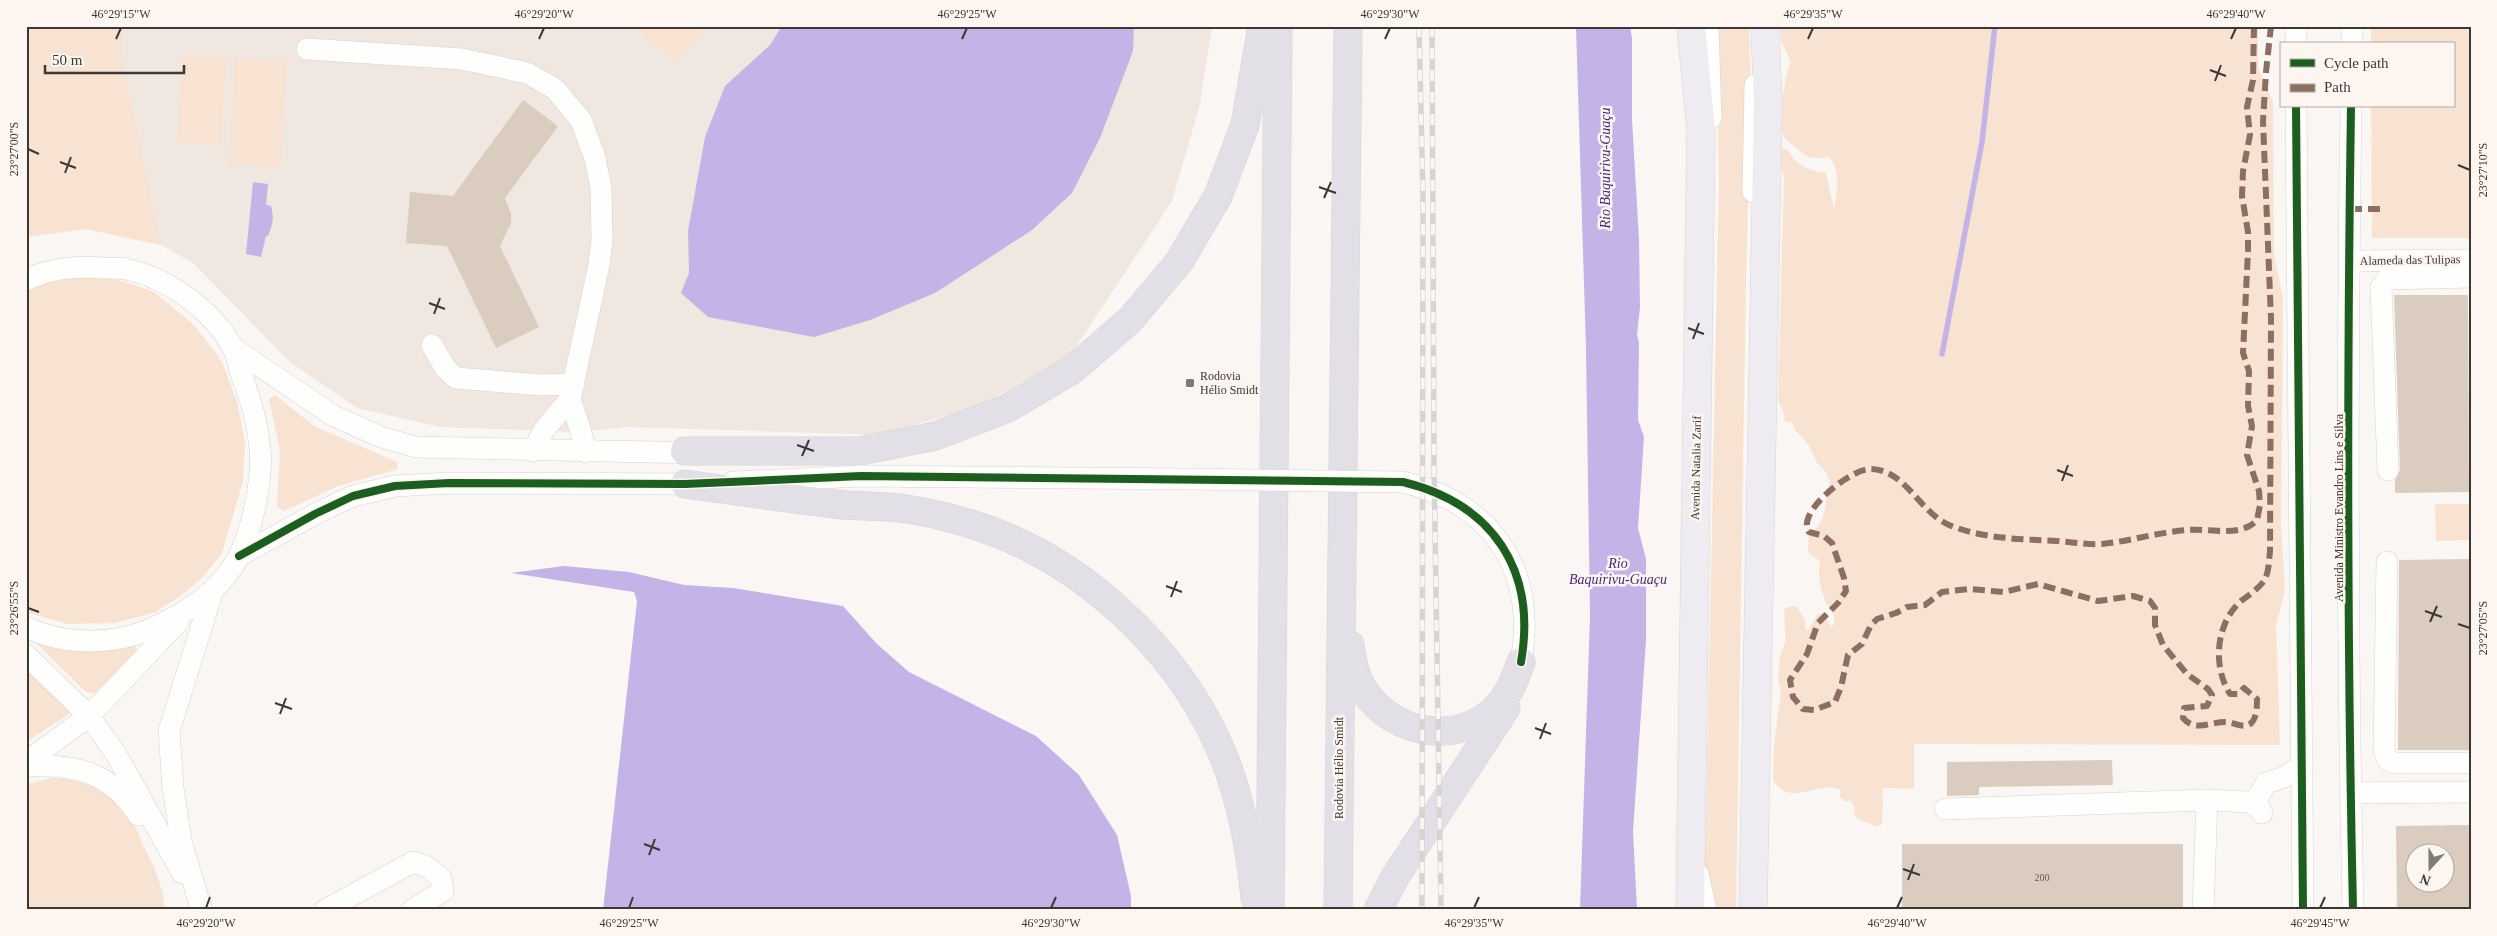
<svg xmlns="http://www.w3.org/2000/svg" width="2497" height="936" font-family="'Times New Roman',serif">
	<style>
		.built { fill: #f0e7e0 }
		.green { fill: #f8e2d1 }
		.water { fill: #c4b3e6 }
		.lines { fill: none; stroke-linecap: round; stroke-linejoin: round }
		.stream { stroke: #c4b3e6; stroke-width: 5.5 }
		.building { fill: #dbccc0; fill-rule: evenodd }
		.minor-casing { stroke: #d6d3d0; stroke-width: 22 }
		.major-casing { stroke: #d6d4d3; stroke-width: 29 }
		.highway-casing { stroke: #d6d4d3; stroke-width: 29 }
		.minor { stroke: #fefefd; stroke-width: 21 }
		.major { stroke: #eeecf0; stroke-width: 28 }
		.highway { stroke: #e2dfe7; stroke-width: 28 }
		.rail-casing { stroke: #d6d5d4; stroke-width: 5.5 }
		.rail { stroke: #fdf6f0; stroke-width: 4; stroke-dasharray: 11; stroke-linecap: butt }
		.minor-bridge-casing { stroke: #d6d3d0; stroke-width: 22; stroke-linecap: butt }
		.minor-bridge { stroke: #fefefd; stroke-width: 21 }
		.quiet { stroke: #8d6e63; stroke-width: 6; stroke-dasharray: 12 6; stroke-linecap: butt }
		.cycleway-casing { stroke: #fdf6f0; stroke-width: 11 }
		.cycleway { stroke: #1b5e20; stroke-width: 8 }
		.ticks { fill: none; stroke: #3b3836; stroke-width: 2 }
		.poi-dot { fill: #7e7a78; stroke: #fdf6f0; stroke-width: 2 }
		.labels { text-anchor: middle; stroke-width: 5; stroke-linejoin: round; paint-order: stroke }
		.number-label { font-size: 10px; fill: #635d58 }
		.street-label { font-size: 12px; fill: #3b3836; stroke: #fdf6f0 }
		.poi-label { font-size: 12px; fill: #3b3836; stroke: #fdf6f0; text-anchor: start }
		.water-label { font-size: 14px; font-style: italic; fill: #4a277e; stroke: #fdf6f0 }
		.neatline { fill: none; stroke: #3b3836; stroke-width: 2 }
		.ticks-label { font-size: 12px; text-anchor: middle; fill: #3b3836 }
	</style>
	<rect width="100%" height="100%" fill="#faf6f3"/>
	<polygon class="built" points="26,26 1212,26 1200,104 1172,201 1070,356 977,407 878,435 627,427 581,432 440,427 357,408 290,362 193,263 161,245"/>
	<g class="green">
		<polygon points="26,26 124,26 120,51 161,245 86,229 26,237"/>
		<polygon points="631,26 705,26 678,61"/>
		<polygon points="1716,26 1749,26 1751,93 1746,277 1736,910 1713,910 1705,865 1719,183"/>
		<path d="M1780 26H2258V68L2273 102 2274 255 2283 298 2281 527 2285 590 2276 625 2280 745 1914 744V789L1883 788 1882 824 1876 826 1862 821 1855 816 1854 806 1850 801H1844L1840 797 1841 790C1813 780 1794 808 1773 781L1774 745 1781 691 1778 679 1780 657 1786 640 1784 610 1788 607 1796 606 1805 619V628L1808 631 1817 615 1824 613 1831 627 1834 624C1836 613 1828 608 1824 598 1820 586 1817 574 1820 561L1808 552 1809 536 1819 525 1823 517 1830 482 1826 472 1817 463 1808 444 1794 429 1793 423 1785 421 1783 410 1778 401 1784 178 1780 160 1781 150 1785 149C1791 153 1792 157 1796 161 1806 170 1814 171 1826 173L1834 209C1837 193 1841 170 1829 157 1809 159 1810 159 1794 146 1792 144 1787 141 1785 139 1776 126 1785 74 1791 61L1781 41Z"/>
		<polygon points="2371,26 2471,26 2471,238 2372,238 2371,106 2453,106 2453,44 2371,44"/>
		<polygon points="182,55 226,58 221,146 177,143"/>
		<polygon points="235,57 287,61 280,167 229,164"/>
		<polygon points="80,275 119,280 154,292 195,326 222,362 237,402 245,441 243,481 222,553 203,577 179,597 155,612 115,623 68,624 26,612 26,292 51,281"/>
		<polygon points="275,395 314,426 397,462 398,469 338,486 284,511 277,506 280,450 269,399"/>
		<polygon points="2435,504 2471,504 2471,540 2436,541"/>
		<polygon points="41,640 134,645 138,651 95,693 86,692 38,645"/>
		<polygon points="26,659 72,712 26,742"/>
		<path d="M51 778C78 779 109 787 126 810 134 820 138 834 143 845 154 866 163 886 165 910H26V785Z"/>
	</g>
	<g class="water">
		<polygon points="782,26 1134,26 1133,51 1100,138 1072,193 1032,230 935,293 870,320 814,337 708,317 681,293 689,273 688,231 705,137 725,86 770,45"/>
		<polygon points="1576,26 1630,26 1632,38 1632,119 1639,240 1640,307 1637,335 1639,343 1638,420 1644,437 1638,528 1646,559 1646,640 1633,831 1637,910 1580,910 1590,616 1586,348"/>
		<path d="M253 182 268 184 266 205 271 206C274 218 273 225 268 236H266L261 257 246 254Z"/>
		<polygon points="564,566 629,572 684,585 733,588 843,606 877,644 909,672 1036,736 1079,775 1117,835 1131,896 1131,910 603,910 637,601 634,592 511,573"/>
	</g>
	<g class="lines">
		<polyline class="stream" points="1942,354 1982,142 1995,26"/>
	</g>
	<g class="building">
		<polygon points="523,100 558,126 505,198 511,214 511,223 500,246 539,327 496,348 447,246 406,243 410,192 453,196"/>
		<polygon points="2394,295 2468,295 2469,492 2395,493 2395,480 2400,470"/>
		<polygon points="2470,559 2470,750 2398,750 2399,560"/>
		<polygon points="2112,760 2113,785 1979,787 1979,795 1947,796 1947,762"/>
		<path d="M2470 825 2471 910H2397L2396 826ZM2414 854H2444V884H2414Z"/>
		<rect x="1902" y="844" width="281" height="66"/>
	</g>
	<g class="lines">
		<defs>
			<g id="minor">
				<polyline points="1708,26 1711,118"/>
				<polyline points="2296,26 2296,44"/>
				<polyline points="2352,44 2352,26"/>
				<polyline points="307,49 462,59 527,73 555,89 581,120 595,158 601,188 602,241 599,265 570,399 544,430 533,451"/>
				<polyline points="2296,106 2303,910"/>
				<path d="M2351 106C2347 374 2347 642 2353 910"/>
				<polyline points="1753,192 1755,85"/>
				<polyline points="2349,261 2471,260"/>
				<path d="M26 280C50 268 77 266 103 268 110 268 119 268 126 269 166 277 214 311 233 348 237 356 239 367 242 376 251 400 258 424 260 449 263 478 252 530 239 556 223 588 192 609 161 624 122 645 67 647 26 627"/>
				<polyline points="432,345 445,368 456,378 542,385 574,384"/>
				<polyline points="233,348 334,416 381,437 416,447 700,453"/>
				<polyline points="570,399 581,432 585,452"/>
				<polyline points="2388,470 2381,287 2387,279 2471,277"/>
				<polyline points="733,482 861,476 1189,479"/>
				<path d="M1403 482C1493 504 1537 570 1521 662"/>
				<polyline points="239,556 315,514 353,496 395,486 449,483 700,484"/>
				<polyline points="2387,562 2384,750 2388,760 2394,763 2471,763"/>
				<polyline points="26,655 89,716 116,754 182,873"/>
				<polyline points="26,762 89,716 178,622"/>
				<path d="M26 766C75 764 111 772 138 815"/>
				<polyline points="2350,793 2471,792"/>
				<polyline points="2254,804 2266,783 2282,778 2302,766"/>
				<polyline points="1945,809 2207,800 2248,802 2259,808 2262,813"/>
				<polyline points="1698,874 1706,910"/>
				<polyline points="201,908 181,841 173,788 169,731 213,590"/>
				<polyline points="325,910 413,862 426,866 441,878 443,891 412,910"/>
				<polyline points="2203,910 2207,800"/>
			</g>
			<g id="major">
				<polyline points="1690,910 1701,131 1691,26"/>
				<polyline points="1753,910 1768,104 1765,26"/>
			</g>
			<g id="highway">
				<polyline points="685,451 860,451 935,436 1006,409 1072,370 1130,320 1179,262 1218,196 1245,125 1262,26"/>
				<path d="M685 484C735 491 785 498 835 504 858 507 883 505 906 509 927 512 951 518 971 524 1079 557 1175 646 1220 748 1241 796 1250 847 1255 898"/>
				<path d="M1350 645C1352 662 1355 678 1365 692 1395 736 1461 746 1498 706 1510 693 1515 678 1521 662"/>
				<polyline points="1270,910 1278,26"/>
				<polyline points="1338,910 1348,26"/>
				<polyline points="1378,910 1395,877 1506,708"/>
			</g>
		</defs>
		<use href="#minor" class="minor-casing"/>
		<use href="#major" class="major-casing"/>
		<use href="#highway" class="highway-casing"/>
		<use href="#minor" class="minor"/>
		<use href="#major" class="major"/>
		<use href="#highway" class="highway"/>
		<defs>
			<g id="rail">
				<polyline points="1419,26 1423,196 1422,910"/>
				<polyline points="1432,26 1434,465 1441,910"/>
			</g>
		</defs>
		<use href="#rail" class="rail-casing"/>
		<use href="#rail" class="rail"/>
		<defs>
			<polyline id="minor-bridge" points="1189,479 1403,482"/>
		</defs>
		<use href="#minor-bridge" class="minor-bridge-casing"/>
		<use href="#minor-bridge" class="minor-bridge"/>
		<g class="quiet">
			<path d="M2254 26 2253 80 2247 107 2250 135 2243 171 2242 196 2248 232V251L2243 353 2249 371 2248 406 2252 426 2247 455 2259 491 2260 505 2257 520C2241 538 2210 528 2188 530 2159 532 2131 541 2102 544 2087 545 2072 542 2057 541 2020 539 1984 539 1949 525 1919 512 1906 470 1871 469 1851 468 1795 513 1809 532L1824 536 1832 543 1844 578 1846 591 1838 603 1818 623 1807 654 1790 680 1793 697 1803 709 1814 710 1835 702 1841 687 1848 655 1862 644 1871 625 1877 619 1896 613 1907 607 1925 605 1942 592 1969 589 2004 592 2038 584 2098 601 2133 596 2150 601 2155 608V625L2163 645 2187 674 2208 689 2212 695 2207 706 2184 708 2183 718C2196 733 2211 721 2227 722 2234 722 2242 729 2250 724 2257 719 2257 706 2257 699L2244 688 2238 694H2230C2212 666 2216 623 2241 601 2249 595 2258 589 2264 581 2269 573 2269 560 2270 551L2271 319 2263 121 2266 72 2271 26"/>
			<polyline points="2350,209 2381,209"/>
		</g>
		<defs>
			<g id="cycleway">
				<polyline points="2296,106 2303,910"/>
				<path d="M2351 106C2347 374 2347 642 2353 910"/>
				<path d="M239 556 315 514 353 496 395 486 449 483 685 484 861 476 1403 482C1493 504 1537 570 1521 662"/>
			</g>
		</defs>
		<use href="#cycleway" class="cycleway-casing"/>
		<use href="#cycleway" class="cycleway"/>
	</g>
	<path class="ticks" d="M116 39 121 28M539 39 544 28M962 39 967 28M1385 39 1390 28M1808 39 1813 28M2231 39 2236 28M2210 70 2226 76M2215 81 2221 65M28 149 39 154M60 162 76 168M2458 165 2470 170M65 173 71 157M1319 187 1336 193M1324 198 1331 182M429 303 445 309M434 314 440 298M1688 328 1704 334M1693 339 1699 323M797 445 814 451M802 456 809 440M2057 470 2073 476M2062 481 2068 465M1166 586 1182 592M1171 597 1177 581M28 608 39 612M2425 611 2442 617M2430 622 2437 606M2458 624 2470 628M275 703 292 709M280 714 286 698M1535 728 1551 734M1540 739 1546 723M644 844 660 850M649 855 655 839M1903 869 1920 875M1908 880 1914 864M206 908 210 897M629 908 633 897M1051 908 1056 897M1474 908 1479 897M1897 908 1902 897M2320 908 2325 897"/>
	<rect class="poi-dot" x="1185" y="378" width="10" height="10" rx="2.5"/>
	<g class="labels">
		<g class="number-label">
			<text x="2042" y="881">200</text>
		</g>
		<g class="street-label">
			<text transform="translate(2410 260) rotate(-1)" y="4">Alameda das Tulipas</text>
			<text transform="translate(1696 468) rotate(-89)" y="4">Avenida Natalia Zarif</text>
			<text transform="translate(2339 508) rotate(-90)" y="4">Avenida Ministro Evandro Lins e Silva</text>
			<text transform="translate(1339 768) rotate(-90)" y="4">Rodovia Hélio Smidt</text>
		</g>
		<g class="poi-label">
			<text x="1200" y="380">Rodovia<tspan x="1200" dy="14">Hélio Smidt</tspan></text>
		</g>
		<g class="water-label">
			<text transform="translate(1605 168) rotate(-90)" y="5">Rio Baquirivu-Guaçu</text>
			<text x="1618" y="568">Rio<tspan x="1618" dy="16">Baquirivu-Guaçu</tspan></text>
		</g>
	</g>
	<rect width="2497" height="936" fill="none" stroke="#fdf6f0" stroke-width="55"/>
	<rect x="2280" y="42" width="175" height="65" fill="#fdf6f0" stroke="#afaaa6"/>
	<rect x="2290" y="59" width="25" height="8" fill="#1b5e20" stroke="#afaaa6"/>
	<text x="2324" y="68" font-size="15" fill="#3b3836">Cycle path</text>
	<rect x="2290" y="84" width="25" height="8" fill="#8d6e63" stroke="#afaaa6"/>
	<text x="2324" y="92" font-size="15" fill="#3b3836">Path</text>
	<g transform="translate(2430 868) rotate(201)"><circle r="24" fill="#fdf6f0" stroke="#afaaa6"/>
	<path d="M0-4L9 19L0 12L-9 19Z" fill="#7e7a78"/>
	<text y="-8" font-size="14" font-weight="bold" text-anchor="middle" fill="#3b3836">N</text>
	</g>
	<path d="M45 65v8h139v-8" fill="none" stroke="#3b3836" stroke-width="2.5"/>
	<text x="52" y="65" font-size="15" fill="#3b3836" stroke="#fdf6f0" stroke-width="4" paint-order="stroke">50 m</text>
	<rect x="28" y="28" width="2442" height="880" class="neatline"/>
	<g class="ticks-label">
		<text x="121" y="18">46°29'15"W</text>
		<text x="544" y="18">46°29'20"W</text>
		<text x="967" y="18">46°29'25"W</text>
		<text x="1390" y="18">46°29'30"W</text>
		<text x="1813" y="18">46°29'35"W</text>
		<text x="2236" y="18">46°29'40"W</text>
		<text transform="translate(14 149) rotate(-90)" y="4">23°27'00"S</text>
		<text transform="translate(2483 170) rotate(-90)" y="4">23°27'10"S</text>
		<text transform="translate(14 608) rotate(-90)" y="4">23°26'55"S</text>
		<text transform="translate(2483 628) rotate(-90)" y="4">23°27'05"S</text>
		<text x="206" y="927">46°29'20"W</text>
		<text x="629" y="927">46°29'25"W</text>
		<text x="1051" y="927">46°29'30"W</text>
		<text x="1474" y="927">46°29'35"W</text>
		<text x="1897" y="927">46°29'40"W</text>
		<text x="2320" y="927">46°29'45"W</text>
	</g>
</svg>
